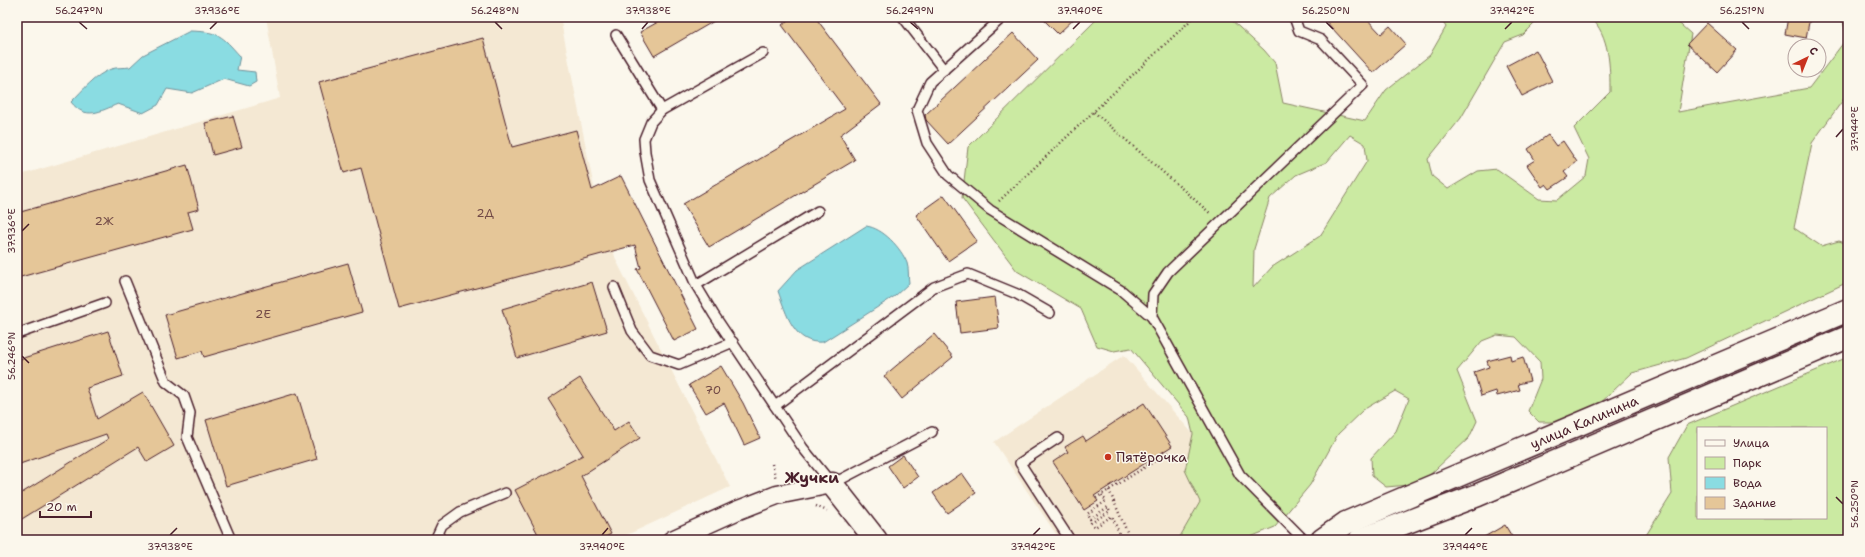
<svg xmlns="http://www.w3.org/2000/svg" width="1865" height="557" font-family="'Shantell Sans',sans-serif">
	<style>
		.built { fill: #f4e8d3 }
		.green { fill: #cbeaa2; stroke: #8a8466; fill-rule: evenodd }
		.water { fill: #8adce2; stroke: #709099 }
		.building { fill: #e5c698; stroke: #4a1f2b }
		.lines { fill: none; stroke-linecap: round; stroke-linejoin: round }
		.service-casing { stroke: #4a1f2b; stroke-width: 12 }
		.minor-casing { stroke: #4a1f2b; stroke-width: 21 }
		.tertiary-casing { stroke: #4a1f2b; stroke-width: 25 }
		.path { stroke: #4a1f2b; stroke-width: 2.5; stroke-dasharray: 1 3; stroke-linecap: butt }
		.service { stroke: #fbf7ec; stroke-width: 9 }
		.minor { stroke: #fbf7ec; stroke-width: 18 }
		.tertiary { stroke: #fbf7ec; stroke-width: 22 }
		.ticks { fill: none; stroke: #4a1f2b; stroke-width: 1.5 }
		.poi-dot { fill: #c8321e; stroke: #fbf7ec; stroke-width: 1.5 }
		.labels { text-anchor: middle; stroke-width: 3; stroke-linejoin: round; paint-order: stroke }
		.number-label { font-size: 12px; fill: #714946 }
		.street-label { font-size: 14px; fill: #4a1f2b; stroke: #fbf7ec }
		.poi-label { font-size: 14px; fill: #4a1f2b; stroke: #fbf7ec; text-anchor: start }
		.quarter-label { font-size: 16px; font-weight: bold; fill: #4a1f2b; stroke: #fbf7ec }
		.neatline { fill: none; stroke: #4a1f2b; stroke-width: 1.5 }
		.ticks-label { font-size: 10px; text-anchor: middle; fill: #4a1f2b }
	</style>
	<rect width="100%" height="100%" fill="#fbf7ec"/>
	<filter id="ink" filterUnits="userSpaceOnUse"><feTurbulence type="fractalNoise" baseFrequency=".025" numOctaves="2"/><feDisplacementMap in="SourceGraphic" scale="8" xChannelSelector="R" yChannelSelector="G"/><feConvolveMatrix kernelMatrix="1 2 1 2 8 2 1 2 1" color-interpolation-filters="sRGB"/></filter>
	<g filter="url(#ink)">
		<g class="built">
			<polygon points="266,17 556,17 561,22 593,183 616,260 730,487 616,540 17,540 17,176 280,98"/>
			<polygon points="1124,355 1193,434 1185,470 1200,502 1178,540 1060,540 994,442"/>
		</g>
		<g class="green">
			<path d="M1099 17 1136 19 1140 17H1228L1264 50 1275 63 1283 103 1365 121 1386 90 1430 55 1446 27 1439 17H1541L1523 35 1505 42 1461 118 1428 159 1432 176 1448 189 1478 171 1497 169 1539 199 1557 200 1586 176 1589 159 1574 128 1610 92C1610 67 1610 35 1590 17H1672L1691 34 1678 112 1809 88 1847 38 1842 17H1848V93L1812 143 1794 228 1821 246 1839 241 1848 244V282L1686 358 1632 373 1593 410 1559 422H1539L1528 411 1541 379 1540 362 1516 337 1497 335 1482 341 1457 371 1477 421 1469 438 1420 484 1386 487 1372 476 1371 458 1396 431 1409 399 1395 391 1363 410 1338 434 1310 485 1275 527 1243 540H1178L1200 502 1185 470 1193 434 1189 417 1131 348 1114 351 1097 346 1081 309 1017 271 962 198 968 147ZM1350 135 1365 144 1367 161 1320 236 1272 267 1253 288 1254 249 1270 198 1296 175 1327 162Z"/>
			<path d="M1848 357V540H1643L1672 494 1669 457 1687 425ZM1698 428H1826V518H1698Z"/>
		</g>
		<g class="water">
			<path d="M190 31C220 32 221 35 240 56L237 70 255 72 256 82 249 86 224 79 192 93 167 89 158 105 143 113 118 104C100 111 86 121 71 102 83 90 95 75 111 69 117 67 125 68 130 67L143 55Z"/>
			<path d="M866 226C883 228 901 248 907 263 909 269 908 277 909 283L895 296 823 342C794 345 786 313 778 291L797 270Z"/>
		</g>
		<g class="building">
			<polygon points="667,17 721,17 654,56 640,32"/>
			<polygon points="792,17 815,17 881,104 840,135 855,160 709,247 683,204 845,109 782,25"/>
			<polygon points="1041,17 1076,17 1058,34"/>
			<polygon points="1322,17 1365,17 1381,34 1390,26 1406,44 1373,73"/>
			<polygon points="1788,17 1810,17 1806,38 1785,34"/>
			<polygon points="1707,23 1737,50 1717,72 1687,44"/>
			<polygon points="1013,33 1038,60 948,144 926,120 925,115"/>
			<polygon points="483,38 512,147 576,130 592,190 621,176 698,329 674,341 637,269 641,268 635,245 399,309 361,168 344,173 319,82"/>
			<polygon points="1536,50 1552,81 1522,96 1506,66"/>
			<polygon points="233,116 242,147 213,155 205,123"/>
			<polygon points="1548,135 1556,146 1563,141 1577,162 1564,172 1568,177 1550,189 1546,184 1542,187 1527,165 1535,160 1528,149"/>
			<polygon points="187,165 199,209 188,212 193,229 17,278 17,213"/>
			<polygon points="944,195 977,241 948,261 916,215"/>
			<polygon points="348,263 362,312 204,357 202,351 178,358 165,315"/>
			<polygon points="592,282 607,331 517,358 502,309"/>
			<polygon points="995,297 999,328 960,333 956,302"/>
			<polygon points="108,331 123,376 87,388 97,419 143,392 174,446 147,462 138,447 17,522 17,496 108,439 106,434 17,465 17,360"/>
			<polygon points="934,334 953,357 902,399 884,376"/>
			<polygon points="1510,355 1511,361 1523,357 1530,381 1518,384 1520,390 1497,396 1496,391 1481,396 1474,372 1489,367 1487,361"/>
			<polygon points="721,366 743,403 760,438 744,445 724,403 706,413 689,385"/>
			<polygon points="580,378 614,431 629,421 640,438 581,476 611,534 600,540 541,540 515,490 583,455 548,399"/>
			<polygon points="297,393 317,459 226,486 206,420"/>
			<polygon points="1144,403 1172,446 1094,496 1098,501 1084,510 1053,462 1068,452 1065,447 1083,436 1086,441"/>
			<polygon points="903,455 918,477 903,488 888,466"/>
			<polygon points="962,473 976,493 947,513 933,493"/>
			<polygon points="1505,525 1514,540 1479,540"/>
		</g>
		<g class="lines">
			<defs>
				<g id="service">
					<polyline points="903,17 944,70"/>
					<polyline points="1003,17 930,82 917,110 927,143 948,175 990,210 1122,291 1152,317"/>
					<polyline points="1294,17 1299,31 1321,40 1363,85 1168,272 1153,294 1152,317 1240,475 1304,540"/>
					<polyline points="616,35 662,110"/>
					<polyline points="763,53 662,110 651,122 644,139 645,152 650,180 696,285 714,315 803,448 832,484 932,432"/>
					<polyline points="125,281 166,382 184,396 190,413 187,437 231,540"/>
					<polyline points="696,285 818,211"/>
					<polyline points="614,287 632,331 650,355 679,365 733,342"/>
					<polyline points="17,334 105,303"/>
					<polyline points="775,406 934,287 968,274 1017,294 1050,313"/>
					<polyline points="1058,438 1020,463 1070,540"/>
					<polyline points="435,540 442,525 460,512 505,493"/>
				</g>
				<polyline id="minor" points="672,540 736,511 777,495 832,484"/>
				<g id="tertiary">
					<polyline points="832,484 876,540"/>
					<path id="s1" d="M1322 540 1346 523 1848 310"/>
					<polyline points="1360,540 1478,495 1848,337"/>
				</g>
			</defs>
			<use href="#service" class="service-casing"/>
			<use href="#minor" class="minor-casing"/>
			<use href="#tertiary" class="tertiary-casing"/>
			<g class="path">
				<polyline points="1094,112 1211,214"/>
				<polyline points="999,201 1194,17"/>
				<polyline points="772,464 776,479"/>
				<polyline points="1109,490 1128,534"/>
				<polyline points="1102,495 1106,501 1087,514 1090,519 1108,507 1110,511 1091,523 1095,527 1112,516 1122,540"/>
				<polyline points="1096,498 1169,452"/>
				<polyline points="816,506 827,511"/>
			</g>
			<use href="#service" class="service"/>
			<use href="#minor" class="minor"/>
			<use href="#tertiary" class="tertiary"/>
		</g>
	</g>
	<path class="ticks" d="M79 22 87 29M495 22 502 29M910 22 918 29M1326 22 1333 29M1742 22 1749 29M210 29 217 22M642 29 648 22M1073 29 1080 22M1505 29 1512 22M1836 137 1843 129M22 231 29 224M22 356 29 363M1836 497 1843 504M170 535 177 528M602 535 608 528M1033 535 1040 528M1465 535 1472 528"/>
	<circle class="poi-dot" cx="1108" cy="457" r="4"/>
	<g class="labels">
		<g class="number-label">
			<text x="485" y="217">2Д</text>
			<text x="104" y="225">2Ж</text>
			<text x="263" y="318">2Е</text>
			<text x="713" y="394">70</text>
		</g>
		<g class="street-label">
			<text dy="5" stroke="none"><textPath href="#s1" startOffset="288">улица Калинина</textPath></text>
		</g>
		<g class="poi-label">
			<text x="1116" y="462">Пятёрочка</text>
		</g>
		<g class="quarter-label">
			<text x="812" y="483">Жучки</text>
		</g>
	</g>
	<rect width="1865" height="557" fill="none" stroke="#fbf7ec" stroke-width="44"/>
	<rect x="1697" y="427" width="130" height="92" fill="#fbf7ec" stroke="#b4a19f"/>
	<rect x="1705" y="440" width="20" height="6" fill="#fbf7ec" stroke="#b4a19f"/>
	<text x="1733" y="447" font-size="12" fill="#4a1f2b">Улица</text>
	<rect x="1705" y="457" width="20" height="12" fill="#cbeaa2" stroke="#b4a19f"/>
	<text x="1733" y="467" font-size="12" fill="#4a1f2b">Парк</text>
	<rect x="1705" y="477" width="20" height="12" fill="#8adce2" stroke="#b4a19f"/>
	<text x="1733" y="487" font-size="12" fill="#4a1f2b">Вода</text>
	<rect x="1705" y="497" width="20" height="12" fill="#e5c698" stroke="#b4a19f"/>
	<text x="1733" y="507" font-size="12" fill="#4a1f2b">Здание</text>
	<g transform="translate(1807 58) rotate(43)"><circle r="19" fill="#fbf7ec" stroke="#b4a19f"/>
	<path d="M0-3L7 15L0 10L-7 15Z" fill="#c8321e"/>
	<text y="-6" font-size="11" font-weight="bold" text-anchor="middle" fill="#4a1f2b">С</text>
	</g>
	<path d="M40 511v6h51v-6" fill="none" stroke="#4a1f2b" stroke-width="2"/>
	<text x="46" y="511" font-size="12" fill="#4a1f2b" stroke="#fbf7ec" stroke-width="3" paint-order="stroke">20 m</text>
	<rect x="22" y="22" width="1821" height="513" class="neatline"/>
	<g class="ticks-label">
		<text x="79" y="14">56.247°N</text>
		<text x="217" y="14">37.936°E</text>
		<text x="495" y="14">56.248°N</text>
		<text x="648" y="14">37.938°E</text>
		<text x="910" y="14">56.249°N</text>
		<text x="1080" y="14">37.940°E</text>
		<text x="1326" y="14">56.250°N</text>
		<text x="1512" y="14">37.942°E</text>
		<text x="1742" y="14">56.251°N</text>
		<text transform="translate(1854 129) rotate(-90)" y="4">37.944°E</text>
		<text transform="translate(11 231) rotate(-90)" y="4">37.936°E</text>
		<text transform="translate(11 356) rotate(-90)" y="4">56.246°N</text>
		<text transform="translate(1854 504) rotate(-90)" y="4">56.250°N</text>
		<text x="170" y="550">37.938°E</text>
		<text x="602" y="550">37.940°E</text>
		<text x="1033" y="550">37.942°E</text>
		<text x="1465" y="550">37.944°E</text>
	</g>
</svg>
